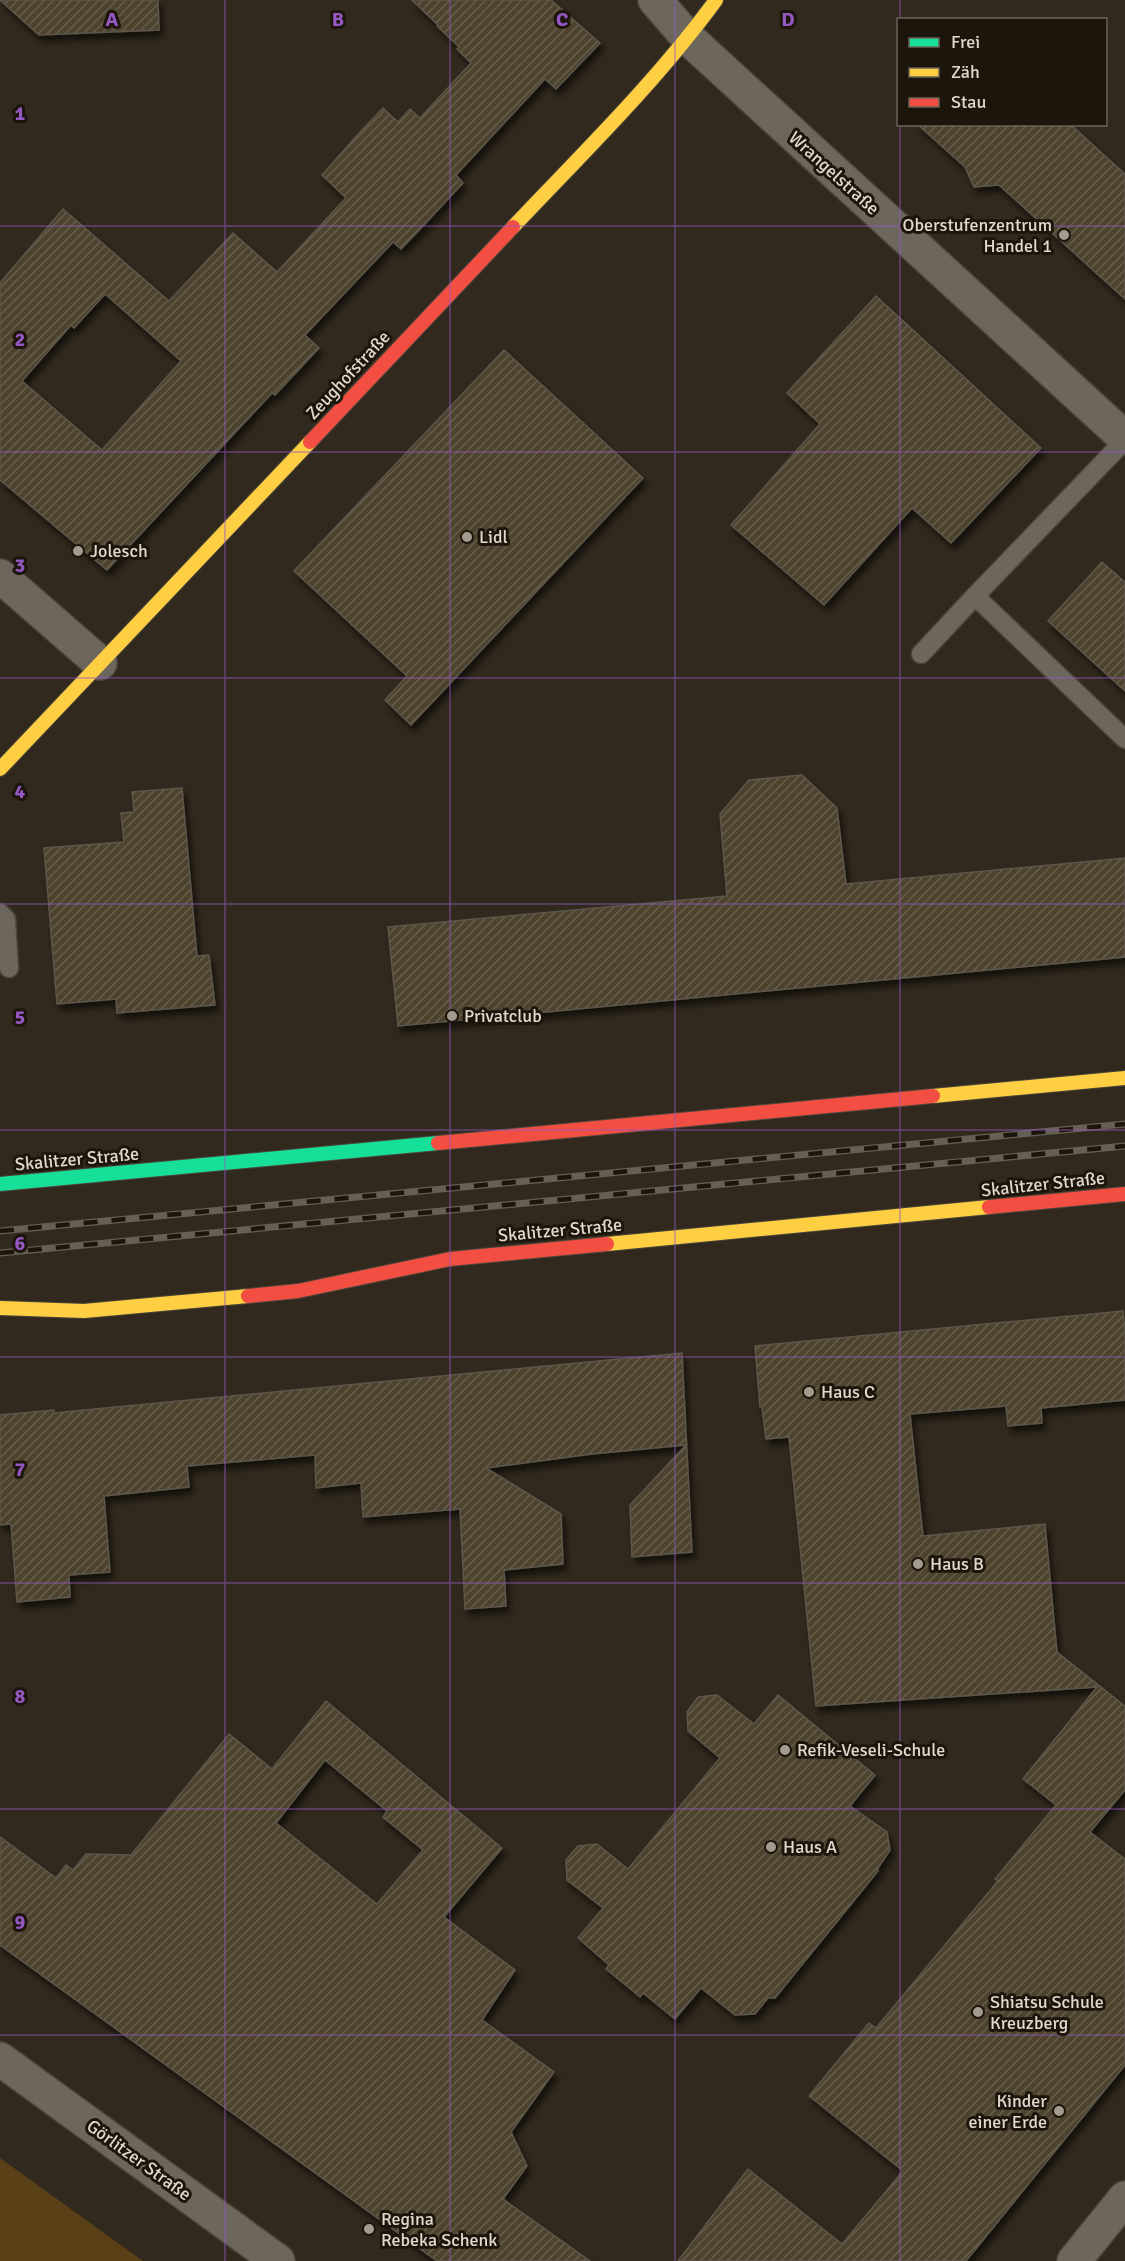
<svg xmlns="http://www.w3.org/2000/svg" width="1125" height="2261" font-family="Signika,sans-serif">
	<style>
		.green { fill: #594017 }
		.building { fill: url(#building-hatch); stroke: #5c564b; stroke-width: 1.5; fill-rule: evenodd; filter: url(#shadow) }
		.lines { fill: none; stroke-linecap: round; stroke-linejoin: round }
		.lane-casing { stroke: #4c453b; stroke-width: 21 }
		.street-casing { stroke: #4c453b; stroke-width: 36 }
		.fast-casing { stroke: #4c453b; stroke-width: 16 }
		.slow-casing { stroke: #4c453b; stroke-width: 16 }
		.jam-casing { stroke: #4c453b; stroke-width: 16 }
		.lane { stroke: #6c665d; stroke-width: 18 }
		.street { stroke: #6c665d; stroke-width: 33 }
		.fast { stroke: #16e098; stroke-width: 14 }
		.slow { stroke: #ffcf43; stroke-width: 14 }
		.jam { stroke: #f24e42; stroke-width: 14 }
		.rail-casing { stroke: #665f56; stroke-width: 7 }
		.rail { stroke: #1b150b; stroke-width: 4.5; stroke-dasharray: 14; stroke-linecap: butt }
		.grid { fill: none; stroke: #9557c2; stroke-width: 1.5; stroke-opacity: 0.55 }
		.poi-dot { fill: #a49b8e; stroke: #1b150b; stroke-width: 2 }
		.labels { text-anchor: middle; stroke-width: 6; stroke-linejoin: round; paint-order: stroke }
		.street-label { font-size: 18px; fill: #e2d8cb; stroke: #1b150b }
		.poi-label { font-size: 18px; fill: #e2d8cb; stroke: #1b150b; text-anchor: start }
		.grid-label { font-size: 20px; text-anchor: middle; font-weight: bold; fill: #9557c2; stroke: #1b150b; stroke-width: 6; stroke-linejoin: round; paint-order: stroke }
	</style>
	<defs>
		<pattern id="building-hatch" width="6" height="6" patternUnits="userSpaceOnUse" patternTransform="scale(1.5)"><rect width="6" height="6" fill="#4d432e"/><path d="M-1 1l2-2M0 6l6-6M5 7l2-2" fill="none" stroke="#665d4b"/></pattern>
		<filter id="shadow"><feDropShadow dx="3.5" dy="6" stdDeviation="3" flood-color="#0009"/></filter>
	</defs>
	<rect width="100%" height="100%" fill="#31291d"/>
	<polygon class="green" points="0,2158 143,2261 0,2261"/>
	<g class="building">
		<polygon points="0,0 158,0 159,30 39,35"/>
		<path d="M412 0H551L600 43 556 89 545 79 456 175 463 183 423 226 401 249 393 242 305 335 319 348 275 395 272 393 107 570 0 480V283L63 209 169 301 233 233 277 272 346 198 322 175 361 131 383 108 398 122 410 109 420 118 471 63 457 49 459 47 437 26 438 25ZM105 294 181 361 102 450 22 381 71 325 74 328Z"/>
		<polygon points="917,124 1070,124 1125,174 1125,299 999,185 974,187 965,167"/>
		<polygon points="876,296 1041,448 951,543 912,508 824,605 731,525 820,424 787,393"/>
		<polygon points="504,350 643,478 411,725 385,700 407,676 294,571"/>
		<polygon points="1102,562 1125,582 1125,691 1048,621"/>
		<polygon points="802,775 837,808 846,884 1125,858 1125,957 398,1026 388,927 727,896 720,814 749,780"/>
		<polygon points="182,788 197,956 209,955 215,1005 117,1013 116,999 57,1004 44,848 124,842 121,813 134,812 132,792"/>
		<polygon points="1123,1311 1125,1331 1125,1400 1041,1408 1042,1423 1008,1426 1006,1406 910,1414 923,1536 1045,1524 1057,1652 1125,1706 1125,1790 1090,1832 1125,1859 1125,2065 966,2261 678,2261 748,2169 842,2244 903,2171 809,2096 869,2023 876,2028 998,1881 995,1879 1056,1805 1023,1779 1097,1687 816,1706 789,1437 766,1439 762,1407 760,1407 755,1346"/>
		<polygon points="682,1353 692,1552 632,1557 630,1505 686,1445 592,1454 486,1468 561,1514 563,1564 504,1570 506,1606 465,1609 460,1509 363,1517 361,1483 316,1488 315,1455 187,1466 189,1487 104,1496 110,1572 69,1575 70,1597 17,1602 11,1524 0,1525 0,1415 54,1410 54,1413 116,1407"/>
		<polygon points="717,1695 754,1724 778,1695 875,1775 850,1806 887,1832 890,1850 878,1868 878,1871 775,1998 768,1998 755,2014 735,2015 701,1988 675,2019 643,1993 640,1997 606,1969 609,1965 578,1938 603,1908 567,1880 566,1860 578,1846 597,1844 628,1869 720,1758 688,1731 687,1712 698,1697"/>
		<path d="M326 1701 502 1848 444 1917 515 1970 482 2020 554 2072 511 2132 527 2166 503 2199 590 2261H437L0 1945V1837L56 1878 66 1865 73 1870 86 1854 131 1855 229 1734 272 1769ZM325 1760 387 1811 383 1817 423 1850 377 1904 276 1823Z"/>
	</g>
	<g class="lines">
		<defs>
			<g id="lane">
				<polyline points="1125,440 975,596 1125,739"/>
				<polyline points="921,654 975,596"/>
				<polyline points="0,913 6,919 9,968"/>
			</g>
			<g id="street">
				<polyline points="655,0 688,38 1125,438"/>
				<polyline points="0,576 100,663"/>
				<polyline points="0,2059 278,2261"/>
				<polyline points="1074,2261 1125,2198"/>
			</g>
			<polyline id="fast" points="0,1184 438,1143"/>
			<g id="slow">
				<path d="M513 227C583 153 656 82 716 0"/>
				<polyline points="0,769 310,442"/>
				<polyline points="933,1096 1125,1078"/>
				<polyline points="607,1244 989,1207"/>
				<polyline points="0,1308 84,1311 248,1296"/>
			</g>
			<g id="jam">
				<polyline points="310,442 513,227"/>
				<polyline points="438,1143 933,1096"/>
				<polyline points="989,1207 1125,1194"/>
				<polyline points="248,1296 298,1291 450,1259 607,1244"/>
			</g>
		</defs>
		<use href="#lane" class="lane-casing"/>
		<use href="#street" class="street-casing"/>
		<use href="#fast" class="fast-casing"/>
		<use href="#slow" class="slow-casing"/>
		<use href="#jam" class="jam-casing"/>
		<use href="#lane" class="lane"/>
		<use href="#street" class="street"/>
		<use href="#fast" class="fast"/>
		<use href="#slow" class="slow"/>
		<use href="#jam" class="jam"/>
		<defs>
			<g id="rail">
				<polyline points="0,1231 1125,1124"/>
				<polyline points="0,1253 1125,1146"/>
			</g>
		</defs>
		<use href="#rail" class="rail-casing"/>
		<use href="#rail" class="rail"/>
	</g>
	<path class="grid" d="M225 0V2261M450 0V2261M675 0V2261M900 0V20M900 124V2261M0 226H1125M0 452H1125M0 678H1125M0 904H1125M0 1130H1125M0 1357H1125M0 1583H1125M0 1809H1125M0 2035H1125"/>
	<g class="poi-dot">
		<circle cx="1064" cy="235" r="6"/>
		<circle cx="467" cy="537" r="6"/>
		<circle cx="78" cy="551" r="6"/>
		<circle cx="452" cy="1016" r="6"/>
		<circle cx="809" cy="1392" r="6"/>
		<circle cx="918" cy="1564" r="6"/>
		<circle cx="785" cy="1750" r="6"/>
		<circle cx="771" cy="1847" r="6"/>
		<circle cx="978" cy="2012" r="6"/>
		<circle cx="1059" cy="2111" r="6"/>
		<circle cx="369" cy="2229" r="6"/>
	</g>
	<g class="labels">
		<g class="street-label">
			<text transform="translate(834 173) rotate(42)" y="6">Wrangelstraße</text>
			<text transform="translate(348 375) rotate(-47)" y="6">Zeughofstraße</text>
			<text transform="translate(77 1159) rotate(-5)" y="6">Skalitzer Straße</text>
			<text transform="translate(1043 1184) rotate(-6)" y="6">Skalitzer Straße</text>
			<text transform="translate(560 1230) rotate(-5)" y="6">Skalitzer Straße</text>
			<text transform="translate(139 2160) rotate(36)" y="6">Görlitzer Straße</text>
		</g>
		<g class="poi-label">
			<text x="1052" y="231" text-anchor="end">Oberstufenzentrum<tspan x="1052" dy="21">Handel 1</tspan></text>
			<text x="479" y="543">Lidl</text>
			<text x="90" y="557">Jolesch</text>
			<text x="464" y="1022">Privatclub</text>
			<text x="821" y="1398">Haus C</text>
			<text x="930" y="1570">Haus B</text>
			<text x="797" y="1756">Refik-Veseli-Schule</text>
			<text x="783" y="1853">Haus A</text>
			<text x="990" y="2008">Shiatsu Schule<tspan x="990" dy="21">Kreuzberg</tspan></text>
			<text x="1047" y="2107" text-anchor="end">Kinder<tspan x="1047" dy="21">einer Erde</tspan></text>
			<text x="381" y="2225">Regina<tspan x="381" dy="21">Rebeka Schenk</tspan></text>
		</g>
	</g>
	<g class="grid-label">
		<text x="112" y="26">A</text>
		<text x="338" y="26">B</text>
		<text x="562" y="26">C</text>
		<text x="788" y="26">D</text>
		<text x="20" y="120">1</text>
		<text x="20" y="346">2</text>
		<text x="20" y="572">3</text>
		<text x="20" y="798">4</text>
		<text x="20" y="1024">5</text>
		<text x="20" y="1250">6</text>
		<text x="20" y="1476">7</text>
		<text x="20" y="1703">8</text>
		<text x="20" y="1929">9</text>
	</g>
	<rect x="897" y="18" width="210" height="108" fill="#1b150b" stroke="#6b6358" stroke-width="1.5"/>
	<rect x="909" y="38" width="30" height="9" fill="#16e098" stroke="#6b6358" stroke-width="1.5"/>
	<text x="951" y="48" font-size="18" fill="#e2d8cb">Frei</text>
	<rect x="909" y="68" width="30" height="9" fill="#ffcf43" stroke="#6b6358" stroke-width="1.5"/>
	<text x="951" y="78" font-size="18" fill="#e2d8cb">Zäh</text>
	<rect x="909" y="98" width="30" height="9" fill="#f24e42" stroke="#6b6358" stroke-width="1.5"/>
	<text x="951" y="108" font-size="18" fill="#e2d8cb">Stau</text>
</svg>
